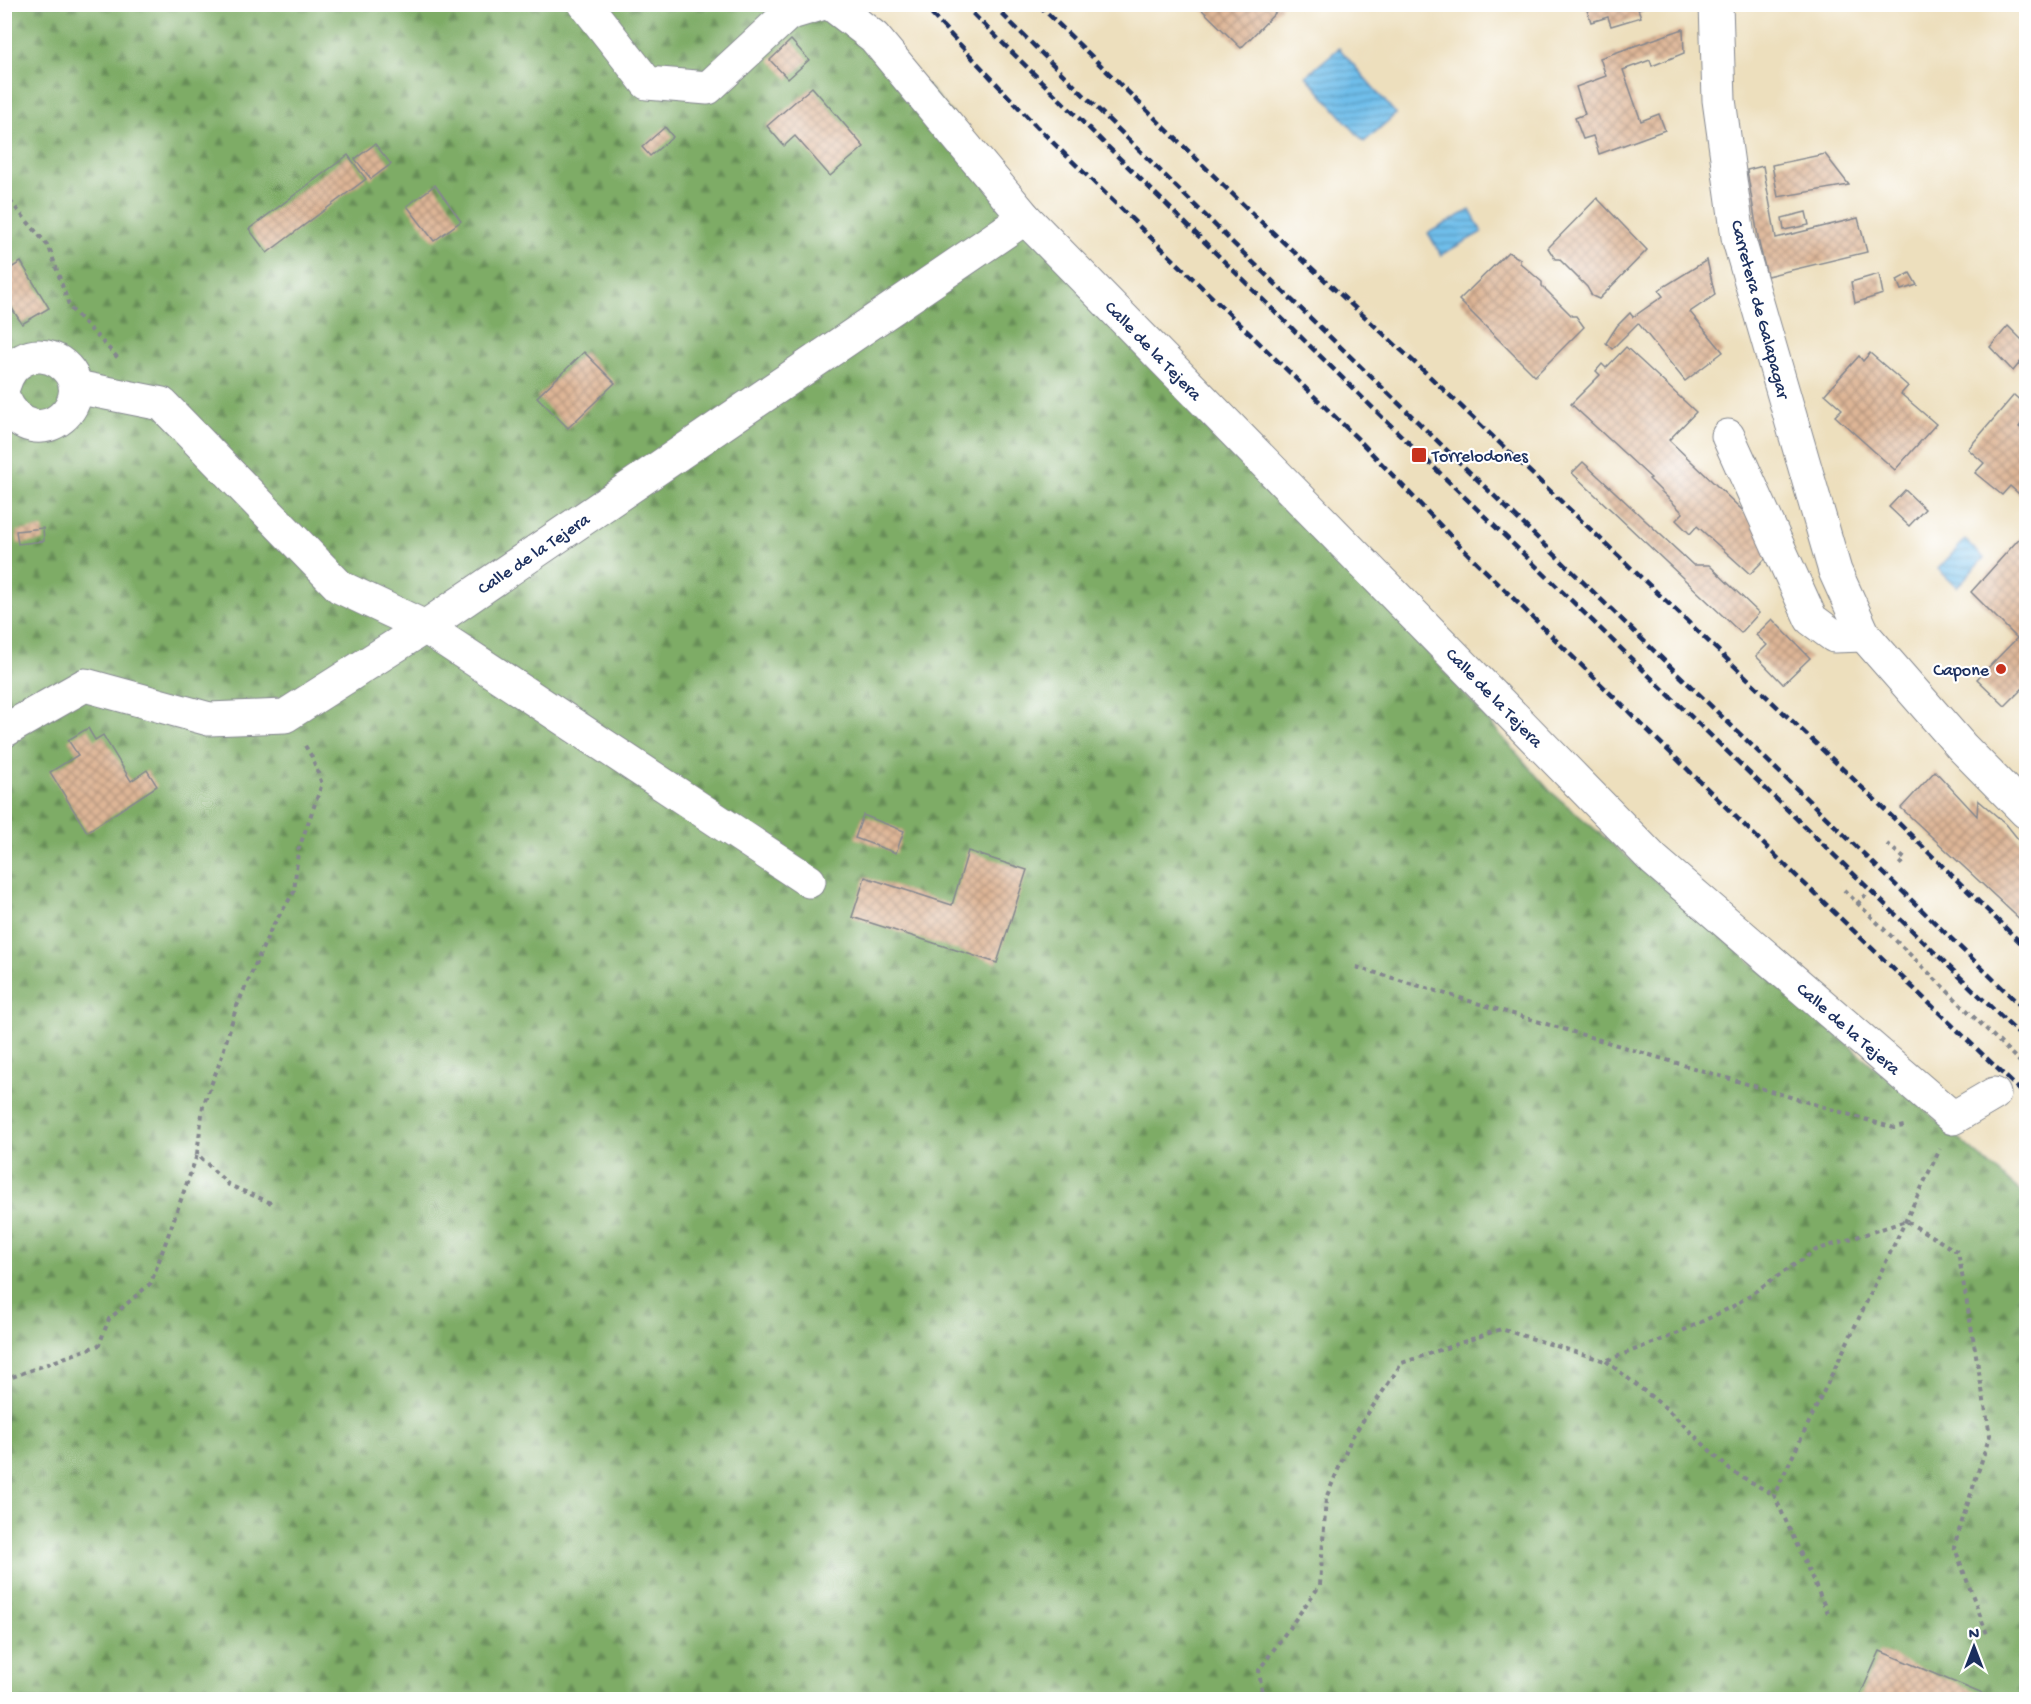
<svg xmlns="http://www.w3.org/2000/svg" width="2031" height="1704" font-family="'Gochi Hand',sans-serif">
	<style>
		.forest { fill: url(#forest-firs); stroke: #4c6e62; stroke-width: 1.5 }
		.water { fill: url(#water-rules); stroke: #4576a4; stroke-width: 1.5 }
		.building { fill: url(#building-cross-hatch) }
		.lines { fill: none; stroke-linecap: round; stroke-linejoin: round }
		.minor-casing { stroke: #84878e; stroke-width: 35 }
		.path { stroke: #84878e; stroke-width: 4; stroke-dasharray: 4.5 4.5; stroke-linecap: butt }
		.minor { stroke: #fff; stroke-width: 33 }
		.rail { stroke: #1b2f5e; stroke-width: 4.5; stroke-dasharray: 9 4.5; stroke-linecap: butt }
		.poi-dot { fill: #c8321e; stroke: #fff; stroke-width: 2 }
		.labels { text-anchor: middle; stroke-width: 4.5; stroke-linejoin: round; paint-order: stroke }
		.street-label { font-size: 18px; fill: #1b2f5e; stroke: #fff }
		.poi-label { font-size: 18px; fill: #1b2f5e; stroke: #fff; text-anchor: start }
	</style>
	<defs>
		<pattern id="forest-firs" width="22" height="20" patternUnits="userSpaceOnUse" patternTransform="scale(1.5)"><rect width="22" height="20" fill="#7eac66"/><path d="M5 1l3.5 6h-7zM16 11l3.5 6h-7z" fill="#668c57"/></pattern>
		<pattern id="water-rules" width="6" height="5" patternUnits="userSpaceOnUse" patternTransform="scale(1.5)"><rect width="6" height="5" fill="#6fbeea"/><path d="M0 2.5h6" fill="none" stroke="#5a9bc1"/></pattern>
		<pattern id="building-cross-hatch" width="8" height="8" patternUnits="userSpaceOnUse" patternTransform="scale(1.5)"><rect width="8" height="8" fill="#deb696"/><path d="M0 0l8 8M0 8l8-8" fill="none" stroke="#b3947e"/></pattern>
	</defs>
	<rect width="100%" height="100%" fill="#fff"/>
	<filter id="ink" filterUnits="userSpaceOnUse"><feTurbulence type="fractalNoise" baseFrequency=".0167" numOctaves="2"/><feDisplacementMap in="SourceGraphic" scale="12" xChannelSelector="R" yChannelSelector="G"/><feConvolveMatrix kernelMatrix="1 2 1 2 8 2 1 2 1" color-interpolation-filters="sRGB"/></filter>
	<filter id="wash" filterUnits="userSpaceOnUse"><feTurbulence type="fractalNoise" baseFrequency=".008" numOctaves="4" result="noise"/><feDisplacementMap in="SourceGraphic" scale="24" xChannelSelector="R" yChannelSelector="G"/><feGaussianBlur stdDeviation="1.35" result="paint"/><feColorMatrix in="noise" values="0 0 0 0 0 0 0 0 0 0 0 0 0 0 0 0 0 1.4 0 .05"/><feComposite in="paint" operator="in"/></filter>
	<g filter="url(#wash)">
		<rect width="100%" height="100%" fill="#eddfbd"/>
		<polygon class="forest" points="5,5 856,5 1550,791 2026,1196 2026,1699 5,1700"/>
		<g class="water">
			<polygon points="1339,48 1396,114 1364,142 1306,76"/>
			<polygon points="1470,210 1482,232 1441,255 1428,233"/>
			<polygon points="1965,540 1984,558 1957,587 1938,569"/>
		</g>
		<g id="blocks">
			<g class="building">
				<polygon points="1585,4 1651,4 1652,5 1638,9 1641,17 1611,26 1608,17 1591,22"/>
				<polygon points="1197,5 1283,5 1241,48"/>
				<polygon points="1683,29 1684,53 1652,66 1650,60 1623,70 1641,121 1659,114 1665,130 1599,154 1593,136 1583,139 1575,118 1585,114 1576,87 1606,76 1600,58"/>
				<polygon points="791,40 809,60 788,79 770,60"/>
				<polygon points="812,87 864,147 830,176 795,136 784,146 767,126"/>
				<polygon points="665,127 673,137 650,156 642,147"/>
				<polygon points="375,144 391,164 371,179 355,159"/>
				<polygon points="1825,154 1849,185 1778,197 1772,165"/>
				<polygon points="348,155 366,179 267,253 249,229"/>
				<polygon points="1763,166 1776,238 1858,218 1867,252 1767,276 1759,243 1747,170"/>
				<polygon points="435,185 461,221 434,241 407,206"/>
				<polygon points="1597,198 1647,250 1599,299 1592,296 1587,287 1559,259 1555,259 1548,248"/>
				<polygon points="1806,212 1809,225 1784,230 1782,218"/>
				<polygon points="1508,252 1520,259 1520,263 1542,282 1542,286 1572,316 1576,316 1584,327 1535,376 1459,300"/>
				<polygon points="1707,260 1715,295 1690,312 1723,352 1685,381 1638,323 1612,349 1606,343 1617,326 1630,313 1633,317 1663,296 1659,291 1665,286"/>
				<polygon points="21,262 49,308 22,324 4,296 4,272"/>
				<polygon points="1910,273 1917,285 1901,290 1897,280"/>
				<polygon points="1879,274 1883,294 1855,303 1851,282"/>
				<polygon points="2008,326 2026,344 2026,355 2013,371 1990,347"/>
				<polygon points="1626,347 1696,412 1669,440 1762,529 1777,547 1750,574 1697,526 1690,534 1676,520 1683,513 1649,479 1651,478 1571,404 1600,375 1596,371 1602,364 1606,368"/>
				<polygon points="584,352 615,383 568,428 537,397"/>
				<polygon points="1870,353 1908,386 1901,394 1936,424 1895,470 1835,416 1842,409 1825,394 1859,356 1863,361"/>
				<polygon points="2014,395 2026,406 2026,418 2019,427 2026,433 2026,500 2010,486 2002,495 1975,473 1984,463 1968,449"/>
				<polygon points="1583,462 1693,565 1709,565 1759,613 1741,633 1572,473"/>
				<polygon points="1905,490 1925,509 1909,526 1889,507"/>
				<polygon points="43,528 44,541 18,544 16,531"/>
				<polygon points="2026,531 2026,685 2005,706 1977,679 2017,638 1971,592"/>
				<polygon points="1772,619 1810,658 1783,684 1756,656 1767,645 1756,635"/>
				<polygon points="88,728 95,740 103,735 131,781 147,770 157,786 87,832 50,772 78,755 68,740"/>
				<polygon points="1935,771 1977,816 1978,800 2006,824 2026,849 2026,925 1901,808"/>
				<polygon points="863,815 904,831 896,853 855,838"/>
				<polygon points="968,851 1027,870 997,963 852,917 865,877 952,905"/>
				<polygon points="1880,1651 1985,1695 1983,1700 1858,1700"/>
			</g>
		</g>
	</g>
	<g filter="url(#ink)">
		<use href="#blocks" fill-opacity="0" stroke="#84878e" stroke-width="1.5"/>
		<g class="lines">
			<defs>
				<g id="minor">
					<polyline points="585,4 647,83 708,88 788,14 821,4"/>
					<polyline points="831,4 874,37 1025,218 1654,860 1953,1118 1994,1094"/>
					<polyline points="1716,4 1719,100 1738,237 1835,571 1864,635 1962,747 2026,812"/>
					<path d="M4 385C7 374 13 365 23 360 34 354 48 355 59 362 108 395 35 465 4 399"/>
					<polyline points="76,387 162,404 340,587 425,627 809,881"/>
					<polyline points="1728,436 1811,619 1834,636 1864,635"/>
					<polyline points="4,731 85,685 209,719 285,716 425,627 1025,218"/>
				</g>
			</defs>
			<use href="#minor" class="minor-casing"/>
			<g class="path">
				<polyline points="4,194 49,247 70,308 118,358"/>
				<polyline points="1887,844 1905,859 1897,867"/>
				<polyline points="1844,890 2024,1066 2019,1071"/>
				<polyline points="1857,904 1866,895"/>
				<polyline points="1356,967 1894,1128 1908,1125"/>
				<polyline points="271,1203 229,1185 197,1154 203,1106 221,1059 236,1008 272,927 294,892 298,851 322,784 312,757 304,744"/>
				<polyline points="1606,1361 1667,1409 1730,1470 1774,1495"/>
				<polyline points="4,1380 99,1345 109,1319 151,1283 197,1155"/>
				<polyline points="1828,1613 1774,1495 1940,1149"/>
				<polyline points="1263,1700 1259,1670 1320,1585 1326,1498 1352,1437 1402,1363 1501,1329 1605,1361 1674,1335 1732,1307 1816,1250 1906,1221 1958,1252 1990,1435 1954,1546 1987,1634"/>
			</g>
			<use href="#minor" class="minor"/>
			<g class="rail">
				<polyline points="922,4 1036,126 1359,440 1463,549 1786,866 2026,1096"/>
				<polyline points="963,4 1381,416 2026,1041"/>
				<polyline points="992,4 1232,242 2026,1011"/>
				<polyline points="1038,4 1257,218 1425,372 1869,794 2026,948"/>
			</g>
		</g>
	</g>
	<g class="poi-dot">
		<rect x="1411" y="447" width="16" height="16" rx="3"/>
		<circle cx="2001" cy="669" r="6"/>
	</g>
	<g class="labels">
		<g class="street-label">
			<text transform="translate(1761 309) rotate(75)" y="6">Carretera de Galapagar</text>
			<text transform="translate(1154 350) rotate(46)" y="6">Calle de la Tejera</text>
			<text transform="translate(533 553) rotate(-34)" y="6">Calle de la Tejera</text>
			<text transform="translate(1495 697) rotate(46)" y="6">Calle de la Tejera</text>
			<text transform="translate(1849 1028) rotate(41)" y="6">Calle de la Tejera</text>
		</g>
		<g class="poi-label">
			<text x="1432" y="461">Torrelodones</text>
			<text x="1989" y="675" text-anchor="end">Capone</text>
		</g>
	</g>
	<rect width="2031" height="1704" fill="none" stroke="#fff" stroke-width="24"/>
	<g transform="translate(1974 1647)" stroke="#ffffff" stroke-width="4.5" paint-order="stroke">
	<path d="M0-4.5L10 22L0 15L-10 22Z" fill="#1b2f5e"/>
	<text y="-9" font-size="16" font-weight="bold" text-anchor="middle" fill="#1b2f5e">N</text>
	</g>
</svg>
